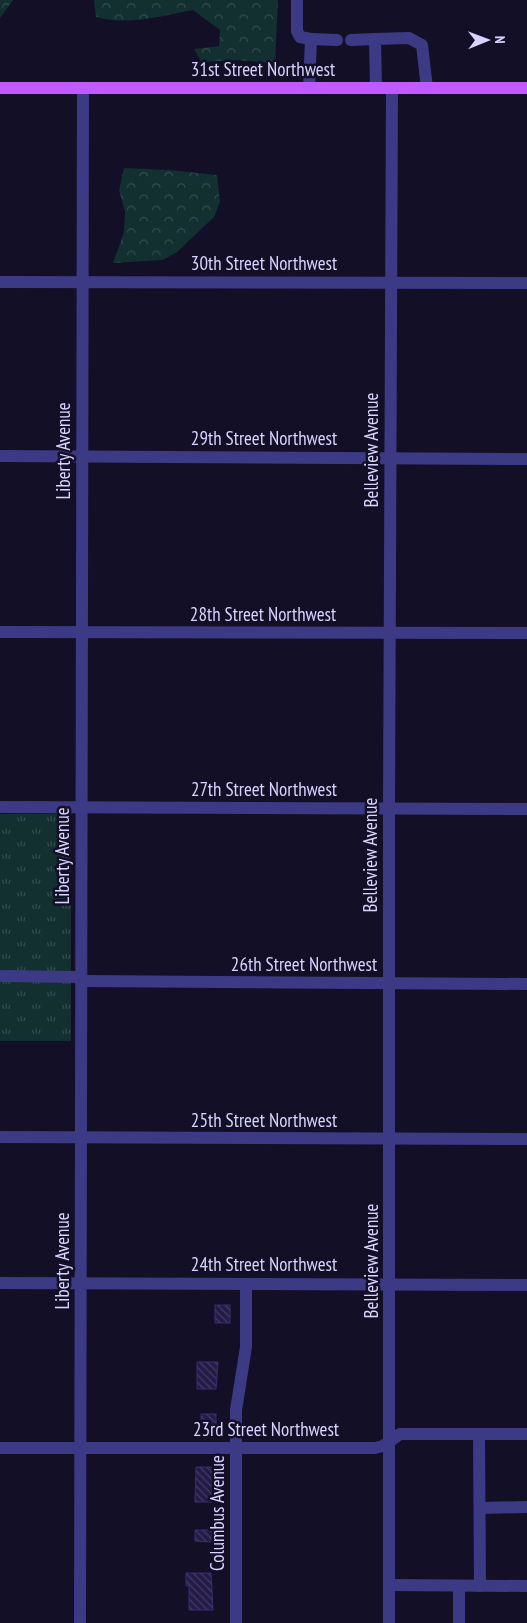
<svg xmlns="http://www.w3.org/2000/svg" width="527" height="1623" font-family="'PT Sans Narrow',sans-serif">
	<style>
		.forest { fill: url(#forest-crowns) }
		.park { fill: url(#park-tufts) }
		.building { fill: url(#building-back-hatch); stroke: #3b2d73 }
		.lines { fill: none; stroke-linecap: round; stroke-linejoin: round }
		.minor { stroke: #3d3a85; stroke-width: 12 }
		.major { stroke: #c25bff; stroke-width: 12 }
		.labels { text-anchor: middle; stroke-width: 5; stroke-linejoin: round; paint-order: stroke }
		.street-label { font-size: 19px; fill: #d9d4ff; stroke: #130f26 }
	</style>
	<defs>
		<pattern id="forest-crowns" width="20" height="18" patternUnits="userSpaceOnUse" patternTransform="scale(1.25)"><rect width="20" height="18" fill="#12302f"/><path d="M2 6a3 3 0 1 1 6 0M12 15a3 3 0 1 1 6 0" fill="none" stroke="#344d4e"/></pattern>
		<pattern id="park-tufts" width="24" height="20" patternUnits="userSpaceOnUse" patternTransform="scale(1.25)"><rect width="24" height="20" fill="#12302f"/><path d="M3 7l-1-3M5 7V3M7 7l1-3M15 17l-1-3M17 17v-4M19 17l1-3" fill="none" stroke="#344d4e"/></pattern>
		<pattern id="building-back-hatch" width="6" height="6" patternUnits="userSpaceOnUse" patternTransform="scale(1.25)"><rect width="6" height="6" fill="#241b47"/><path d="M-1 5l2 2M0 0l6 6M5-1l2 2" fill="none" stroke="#433b63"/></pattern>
	</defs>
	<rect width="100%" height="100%" fill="#130f26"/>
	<g class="forest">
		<polygon points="0,0 13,0 0,18"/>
		<path d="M94 0H278L275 63 236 60 201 62 194 49 219 46 220 30 193 10C160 16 130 26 96 17Z"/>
		<polygon points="124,168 169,170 217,175 220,202 214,217 177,252 163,260 113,263 124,232 125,212 119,190"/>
	</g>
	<rect class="park" x="0" y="814" width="71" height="227"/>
	<g class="building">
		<rect x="215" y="1305" width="15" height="18"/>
		<polygon points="197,1362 218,1362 216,1389 197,1389"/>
		<rect x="201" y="1414" width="15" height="14"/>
		<polygon points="196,1467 218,1467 218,1478 212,1478 212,1502 195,1502"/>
		<polygon points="195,1530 212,1530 212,1542 195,1541"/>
		<polygon points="186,1573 211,1573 213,1610 189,1610 189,1586 186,1586"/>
	</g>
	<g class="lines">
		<g class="minor">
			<polyline points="297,0 297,31 300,37 311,39 309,88"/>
			<polyline points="311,39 337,40"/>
			<polyline points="351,40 375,39"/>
			<polyline points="376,88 375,39 409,38 422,45 427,88"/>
			<polyline points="0,282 527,283"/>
			<polyline points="0,456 527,459"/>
			<polyline points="0,632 527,633"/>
			<polyline points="0,807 527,809"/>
			<polyline points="0,976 81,977"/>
			<polyline points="81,981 527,984"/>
			<polyline points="0,1137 527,1139"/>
			<polyline points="0,1283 527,1285"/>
			<polyline points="479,1434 480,1586"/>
			<polyline points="0,1448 375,1448 383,1446 400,1434 527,1434"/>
			<polyline points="480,1508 527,1507"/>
			<polyline points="390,1585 527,1586"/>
			<polyline points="80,1623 83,88"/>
			<polyline points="236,1623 236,1410 246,1347 246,1284"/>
			<polyline points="389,1623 389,808 392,88"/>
			<polyline points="459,1623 459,1586"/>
		</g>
		<polyline class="major" points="0,88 527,88"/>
	</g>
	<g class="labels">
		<g class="street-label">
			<text x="263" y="76">31st Street Northwest</text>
			<text x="264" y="270">30th Street Northwest</text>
			<text x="264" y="445">29th Street Northwest</text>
			<text transform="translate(371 450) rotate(-90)" y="7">Belleview Avenue</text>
			<text transform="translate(63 451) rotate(-90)" y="7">Liberty Avenue</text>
			<text x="263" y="621">28th Street Northwest</text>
			<text x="264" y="796">27th Street Northwest</text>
			<text transform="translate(370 855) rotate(-90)" y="7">Belleview Avenue</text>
			<text transform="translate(62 856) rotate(-90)" y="7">Liberty Avenue</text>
			<text x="304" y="971">26th Street Northwest</text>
			<text x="264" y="1127">25th Street Northwest</text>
			<text transform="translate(62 1261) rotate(-90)" y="7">Liberty Avenue</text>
			<text transform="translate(371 1261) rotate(-90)" y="7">Belleview Avenue</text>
			<text x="264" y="1271">24th Street Northwest</text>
			<text x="266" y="1436">23rd Street Northwest</text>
			<text transform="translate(217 1513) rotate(-90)" y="7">Columbus Avenue</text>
		</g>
	</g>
	<g transform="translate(487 40) rotate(89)" stroke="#130f26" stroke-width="4" paint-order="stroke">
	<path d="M0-4L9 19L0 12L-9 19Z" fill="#d9d4ff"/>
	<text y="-8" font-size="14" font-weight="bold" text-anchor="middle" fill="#d9d4ff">N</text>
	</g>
</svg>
